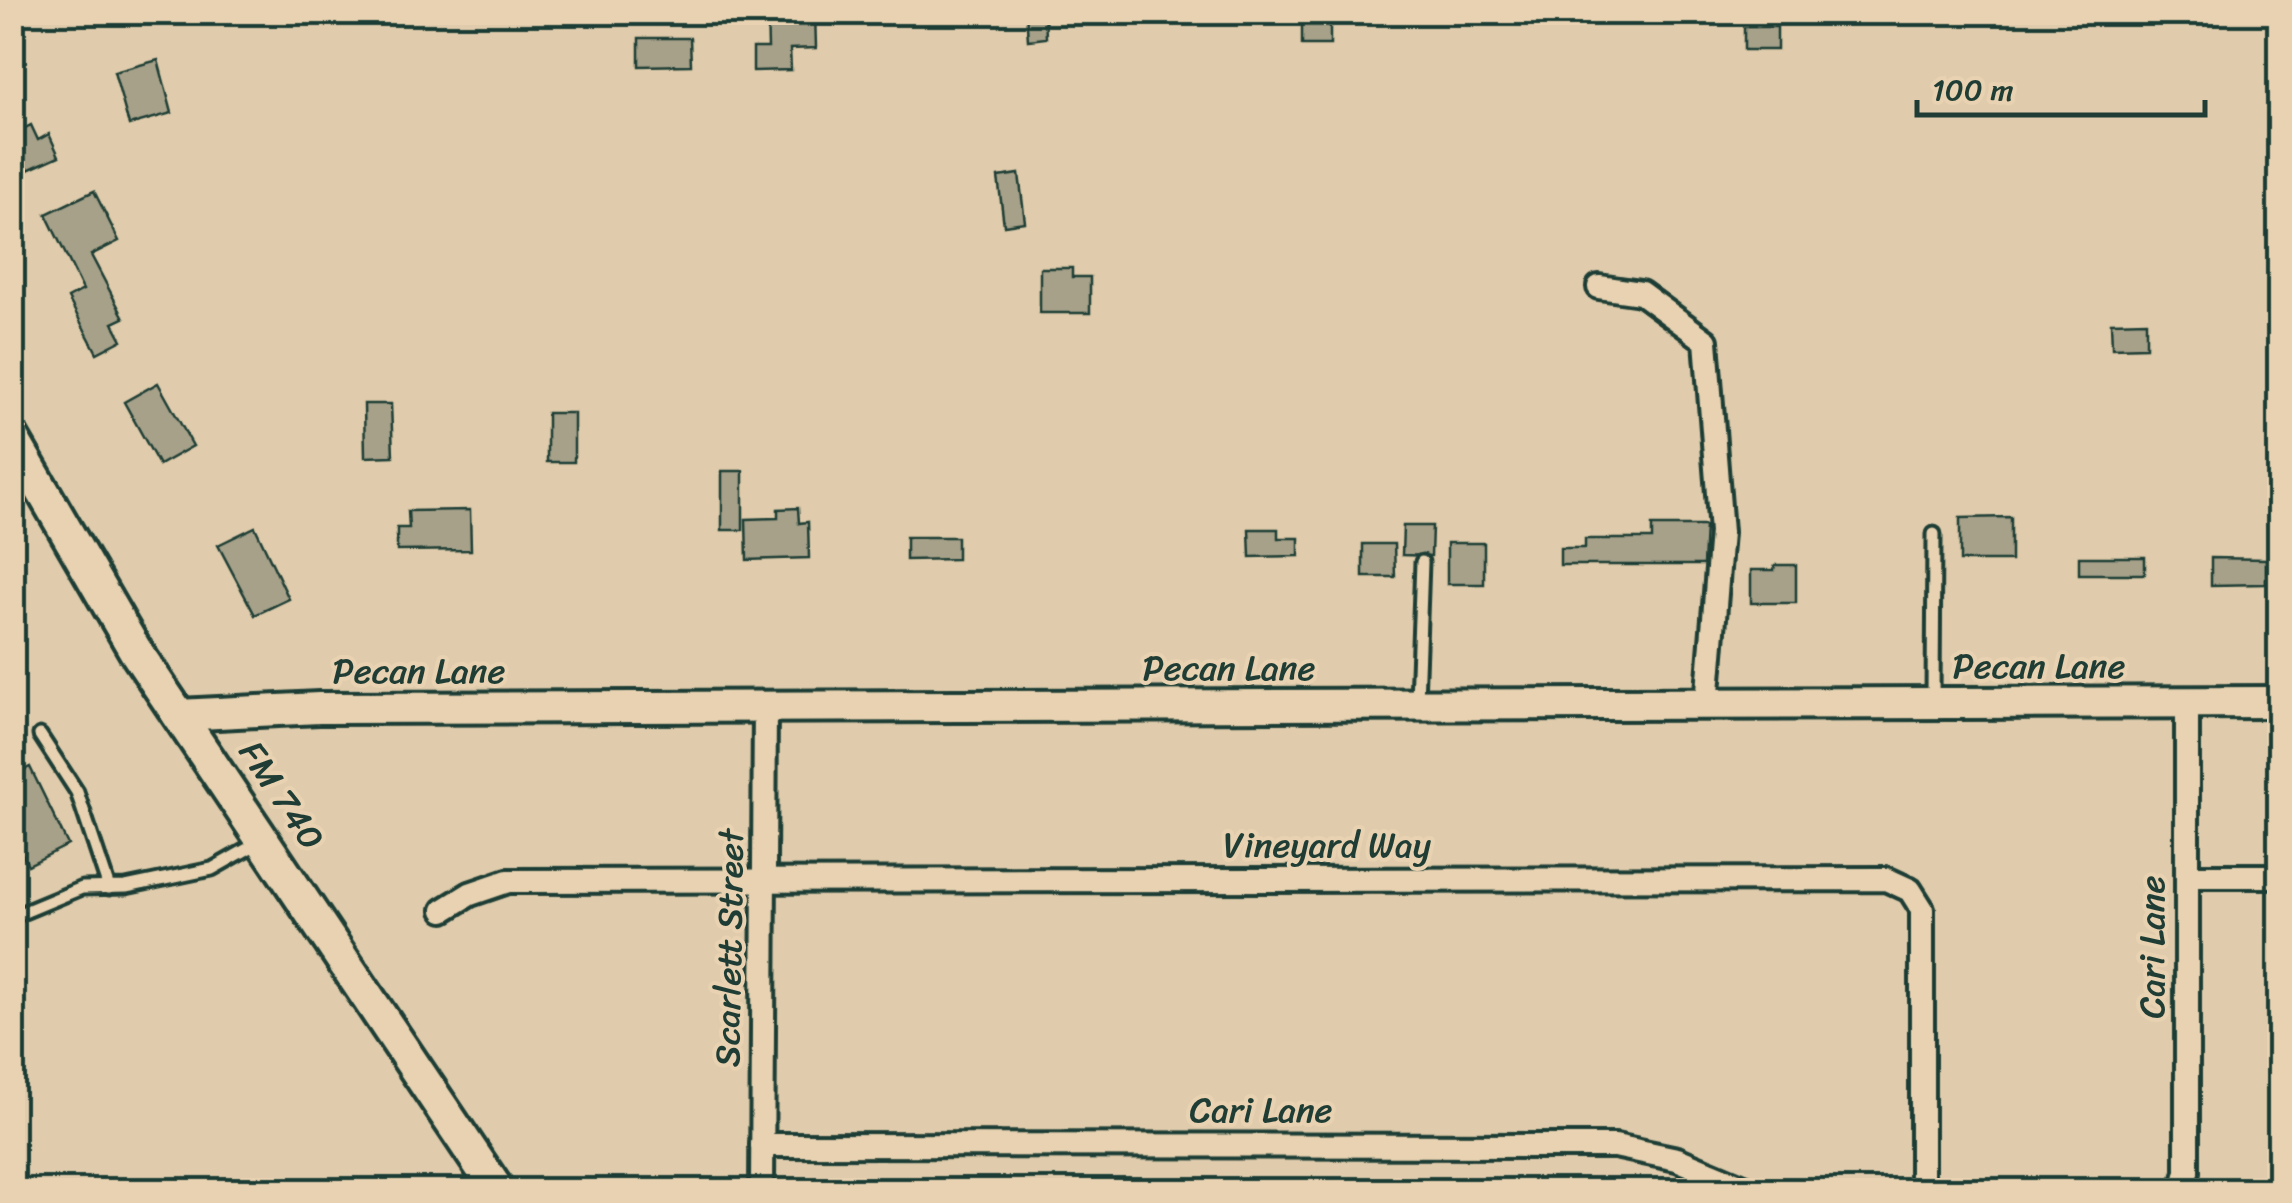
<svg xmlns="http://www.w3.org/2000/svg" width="2292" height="1203" font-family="Sriracha,sans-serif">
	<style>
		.building { fill: #a7a189; stroke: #1f3d34; stroke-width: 2.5 }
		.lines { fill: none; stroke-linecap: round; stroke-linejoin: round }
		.service-casing { stroke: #1f3d34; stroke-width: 19 }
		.minor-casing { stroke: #1f3d34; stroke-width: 30 }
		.tertiary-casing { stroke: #1f3d34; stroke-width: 38 }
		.secondary-casing { stroke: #1f3d34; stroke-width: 40 }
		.service { stroke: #e8d2b1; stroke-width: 11 }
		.minor { stroke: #e8d2b1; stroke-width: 22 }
		.tertiary { stroke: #e8d2b1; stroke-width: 30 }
		.secondary { stroke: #e8d2b1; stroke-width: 32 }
		.labels { text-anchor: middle; stroke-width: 8; stroke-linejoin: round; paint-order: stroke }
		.street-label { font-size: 35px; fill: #1f3d34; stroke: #e8d2b1 }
	</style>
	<rect width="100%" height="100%" fill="#e0ccac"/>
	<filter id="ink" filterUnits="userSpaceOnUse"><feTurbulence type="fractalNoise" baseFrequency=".01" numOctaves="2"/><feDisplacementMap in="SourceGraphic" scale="20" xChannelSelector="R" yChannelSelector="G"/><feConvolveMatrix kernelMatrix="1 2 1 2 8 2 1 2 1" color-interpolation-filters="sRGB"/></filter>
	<g filter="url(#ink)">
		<g class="building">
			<polygon points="767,12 815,12 816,48 790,49 791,70 753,71 753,48 768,48"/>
			<polygon points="1026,12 1045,12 1046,38 1028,40"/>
			<rect x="1302" y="12" width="28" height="33"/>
			<rect x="1744" y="27" width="33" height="23"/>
			<polygon points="639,38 690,38 691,65 639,66"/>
			<polygon points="158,60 172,113 129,125 114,72"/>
			<polygon points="31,125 38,140 49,134 59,156 12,177 12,135"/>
			<polygon points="1019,174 1025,222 1004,225 998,177"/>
			<polygon points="94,191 119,241 91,255 124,318 113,323 122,340 97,353 68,298 83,290 46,214"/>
			<polygon points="1040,268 1072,268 1072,277 1090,277 1090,313 1040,313"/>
			<polygon points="2146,321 2146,347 2112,348 2111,322"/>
			<polygon points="158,383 193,446 159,465 124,402"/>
			<polygon points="364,404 391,404 393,456 365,457"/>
			<rect x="547" y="413" width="27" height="49"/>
			<rect x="722" y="471" width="21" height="59"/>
			<polygon points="798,508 799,523 808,522 809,558 747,560 746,519 778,518 778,509"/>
			<polygon points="470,510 471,550 397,551 397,528 409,528 408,511"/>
			<polygon points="2011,517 2011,561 1960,561 1960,518"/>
			<polygon points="1403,526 1432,526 1431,556 1402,555"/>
			<polygon points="1652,526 1705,526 1703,565 1560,565 1560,548 1585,548 1585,539 1652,539"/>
			<polygon points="255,527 289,599 255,615 218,545"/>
			<polygon points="1249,529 1278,529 1278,538 1299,538 1299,556 1250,557"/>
			<polygon points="906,537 957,537 957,559 906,560"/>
			<rect x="1447" y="543" width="37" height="41"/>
			<polygon points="1363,544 1394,544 1395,577 1363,577"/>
			<rect x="2079" y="557" width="66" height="17"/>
			<polygon points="2211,558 2266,559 2266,584 2211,585"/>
			<polygon points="1775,565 1796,565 1796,603 1751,603 1751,570 1774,570"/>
			<polygon points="30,767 68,845 28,865 12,834 12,776"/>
		</g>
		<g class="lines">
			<defs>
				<g id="service">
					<polyline points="1933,699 1934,534"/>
					<polyline points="1417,701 1422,562"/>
					<polyline points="40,735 77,792 109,888"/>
					<polyline points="12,917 82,888 126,887 212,869 258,843"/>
				</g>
				<g id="minor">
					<polyline points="1599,287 1641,293 1706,341 1721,532 1707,704"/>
					<polyline points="2187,876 2280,876"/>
					<polyline points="444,910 470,894 508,881 1886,879 1910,890 1922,909 1922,1190"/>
					<polyline points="762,1145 1615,1146 1677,1159 1751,1190"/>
					<polyline points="762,1190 765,707"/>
					<polyline points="2182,1190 2187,1172 2187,703"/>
				</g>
				<polyline id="tertiary" points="179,715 319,708 2280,702"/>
				<polyline id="secondary" points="12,438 135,650 497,1190"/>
			</defs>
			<use href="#service" class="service-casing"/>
			<use href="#minor" class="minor-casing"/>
			<use href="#tertiary" class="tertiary-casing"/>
			<use href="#secondary" class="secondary-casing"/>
			<use href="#service" class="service"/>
			<use href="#minor" class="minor"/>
			<use href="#tertiary" class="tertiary"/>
			<use href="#secondary" class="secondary"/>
		</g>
	</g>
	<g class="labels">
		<g class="street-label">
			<text x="2039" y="678">Pecan Lane</text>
			<text x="1229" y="680">Pecan Lane</text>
			<text x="419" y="683">Pecan Lane</text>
			<text transform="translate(282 795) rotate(56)" y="12">FM 740</text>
			<text x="1327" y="857">Vineyard Way</text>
			<text transform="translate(2152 947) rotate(-90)" y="12">Cari Lane</text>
			<text transform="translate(729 948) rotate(-89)" y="12">Scarlett Street</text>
			<text x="1261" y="1122">Cari Lane</text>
		</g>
	</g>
	<rect width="2292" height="1203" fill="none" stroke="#e8d2b1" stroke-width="50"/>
	<rect x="25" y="25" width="2242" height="1153" fill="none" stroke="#1f3d34" stroke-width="4" filter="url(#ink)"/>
	<path d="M1917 100v15h288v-15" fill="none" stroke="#1f3d34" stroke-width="5"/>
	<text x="1932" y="100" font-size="30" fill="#1f3d34" stroke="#e8d2b1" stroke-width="8" paint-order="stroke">100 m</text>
</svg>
